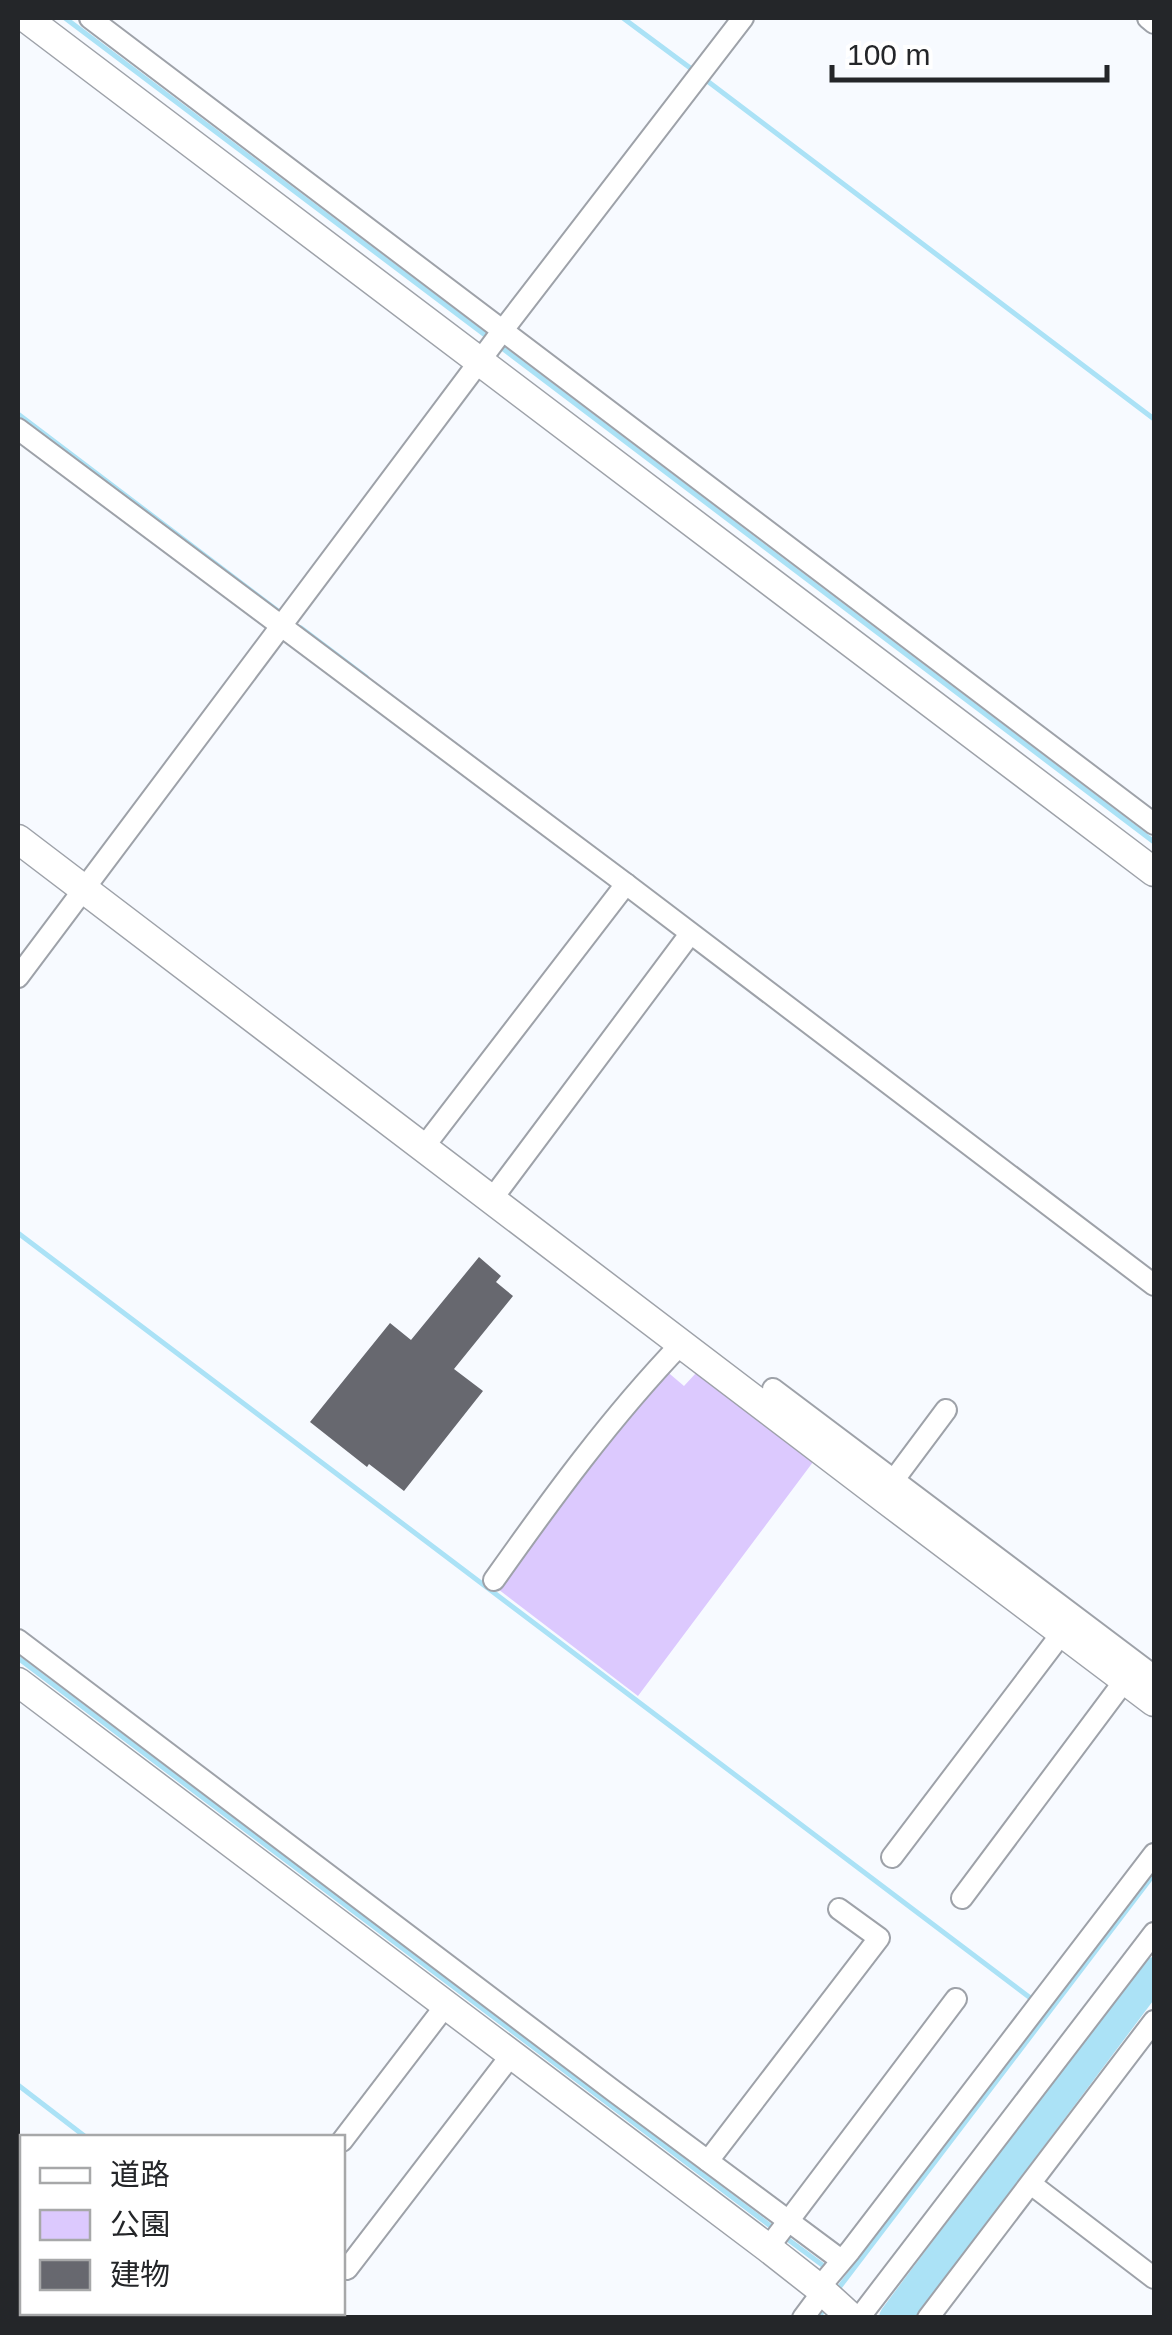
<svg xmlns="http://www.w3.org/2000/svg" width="1172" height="2335" font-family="Arial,'Noto Sans JP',sans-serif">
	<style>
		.green { fill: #dcc9fe }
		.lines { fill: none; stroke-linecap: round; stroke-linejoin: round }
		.stream { stroke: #abe2f6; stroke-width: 5 }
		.river { stroke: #abe2f6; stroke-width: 32 }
		.building { fill: #67686f }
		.minor-casing { stroke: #9ea2a9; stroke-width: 24 }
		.tertiary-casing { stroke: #9ea2a9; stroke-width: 31 }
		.minor { stroke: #fff; stroke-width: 20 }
		.tertiary { stroke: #fff; stroke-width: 28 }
	</style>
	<rect width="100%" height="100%" fill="#f7faff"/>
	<polygon class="green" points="664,1369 684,1386 696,1373 702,1374 810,1455 813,1462 638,1696 494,1586"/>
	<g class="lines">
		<g class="stream">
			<polyline points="65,18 489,338"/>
			<polyline points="623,18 697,73"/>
			<polyline points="706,80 1154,419"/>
			<polyline points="498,345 1154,842"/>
			<polyline points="18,414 278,611"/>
			<polyline points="301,628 366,677"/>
			<polyline points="18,1233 1033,2000"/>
			<polyline points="18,1658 773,2228"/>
			<polyline points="18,2085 87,2138"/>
			<polyline points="782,2235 829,2270"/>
			<polyline points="835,2293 1154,1874"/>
			<polyline points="318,2312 325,2318"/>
			<polyline points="818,2318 826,2306"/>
		</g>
		<polyline class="river" points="895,2318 1154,1973"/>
	</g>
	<polygon class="building" points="479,1257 501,1276 496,1282 513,1296 454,1369 483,1391 404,1491 369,1464 367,1467 310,1422 390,1323 411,1340"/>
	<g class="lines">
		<defs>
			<g id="minor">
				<polyline points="90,18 1154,824"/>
				<polyline points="1148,18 1154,23"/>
				<polyline points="18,429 626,884 1154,1285"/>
				<polyline points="18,977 503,330 743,18"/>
				<polyline points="423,1148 626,884"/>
				<polyline points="492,1199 690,934"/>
				<polyline points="773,1389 1154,1676"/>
				<polyline points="893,1481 946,1410"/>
				<path d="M494 1580C552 1498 611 1417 681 1344"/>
				<polyline points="18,1640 615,2092 841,2260"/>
				<polyline points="892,1857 1062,1633"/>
				<polyline points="962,1898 1125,1680"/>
				<polyline points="342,2141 446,2005"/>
				<polyline points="708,2161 879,1938 839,1909"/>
				<polyline points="1031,2184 1154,2278"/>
				<polyline points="768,2248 956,1999"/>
				<polyline points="342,2266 347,2269 512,2054"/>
				<polyline points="819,2288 850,2251 1154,1854"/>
				<polyline points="54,2318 58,2312"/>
				<polyline points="169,2318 173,2312"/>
				<polyline points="803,2318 823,2291"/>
				<polyline points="859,2318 1154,1933"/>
				<polyline points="928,2318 1154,2021"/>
			</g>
			<g id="tertiary">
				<polyline points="26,18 1154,872"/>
				<polyline points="18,839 885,1499 1154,1702"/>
				<polyline points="18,1682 768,2248 819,2288 852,2318"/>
			</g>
		</defs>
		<use href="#minor" class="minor-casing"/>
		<use href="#tertiary" class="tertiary-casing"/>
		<use href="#minor" class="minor"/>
		<use href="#tertiary" class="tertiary"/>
	</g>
	<rect width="1172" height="2335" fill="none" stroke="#242629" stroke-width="40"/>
	<rect x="20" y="2135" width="325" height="180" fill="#ffffff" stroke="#a7a8a9" stroke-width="2.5"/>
	<rect x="40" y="2168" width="50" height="15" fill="#ffffff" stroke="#a7a8a9" stroke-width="2.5"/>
	<text x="110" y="2185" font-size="30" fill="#242629">道路</text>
	<rect x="40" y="2210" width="50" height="30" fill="#dcc9fe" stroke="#a7a8a9" stroke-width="2.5"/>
	<text x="110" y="2235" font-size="30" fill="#242629">公園</text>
	<rect x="40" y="2260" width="50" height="30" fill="#67686f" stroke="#a7a8a9" stroke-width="2.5"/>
	<text x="110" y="2285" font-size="30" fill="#242629">建物</text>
	<path d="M832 65v15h275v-15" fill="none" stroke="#242629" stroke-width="5"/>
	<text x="847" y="65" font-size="30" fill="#242629" stroke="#ffffff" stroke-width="8" paint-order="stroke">100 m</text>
</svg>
